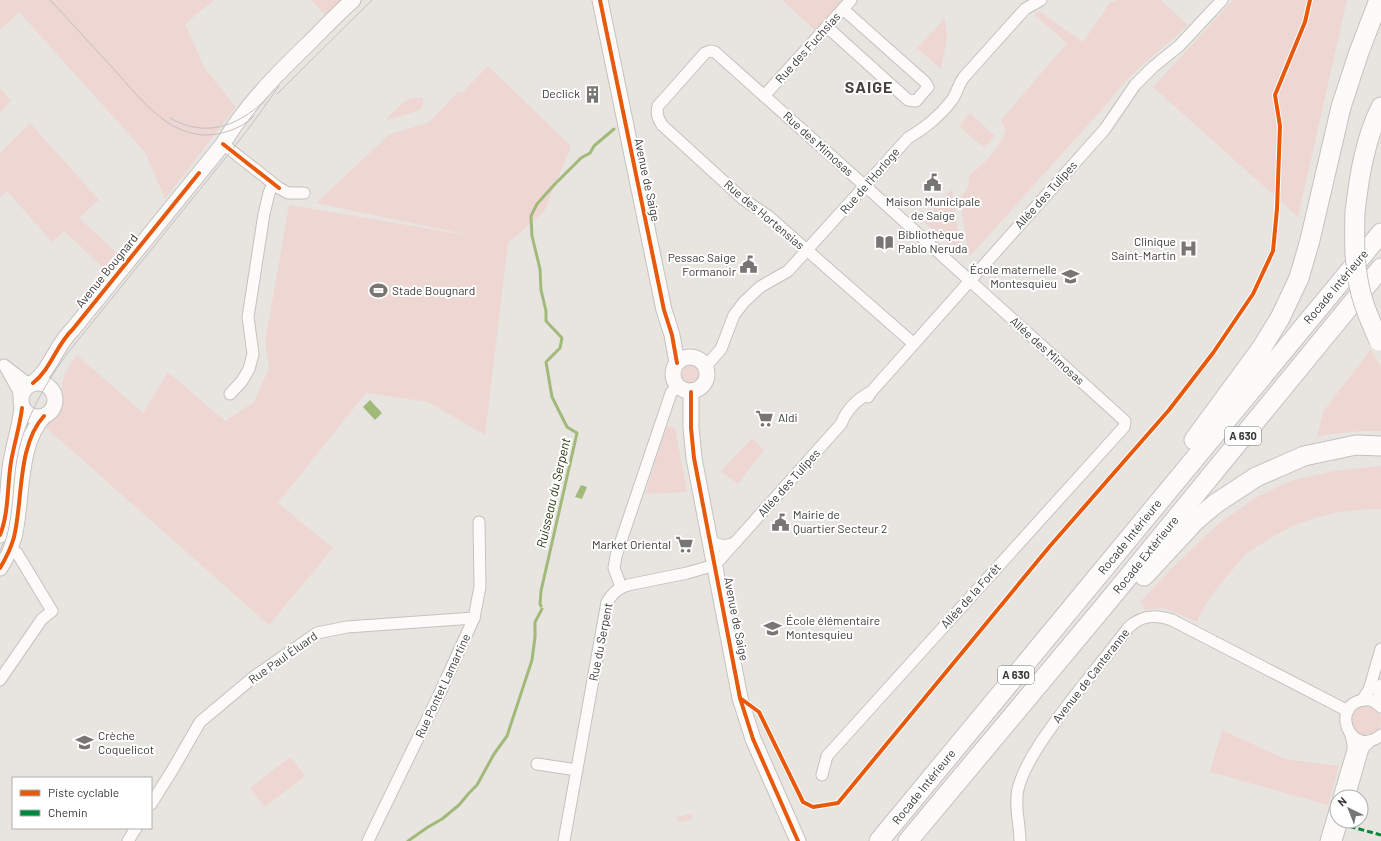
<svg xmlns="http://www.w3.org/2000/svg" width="1381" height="841" font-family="Barlow,sans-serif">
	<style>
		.green { fill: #eed6d3 }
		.water { fill: #a1ba79 }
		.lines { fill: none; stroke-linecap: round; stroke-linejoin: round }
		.stream { stroke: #a1ba79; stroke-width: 3 }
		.street-casing { stroke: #c4c2be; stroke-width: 13 }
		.secondary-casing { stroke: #c4c2be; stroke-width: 17 }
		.highway-casing { stroke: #c4c2be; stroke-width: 21 }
		.street { stroke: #fcfbfa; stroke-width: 11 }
		.secondary { stroke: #fcfbfa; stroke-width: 15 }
		.highway { stroke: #fcfbfa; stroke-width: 19 }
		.tram { stroke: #c1c0c0; stroke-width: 1 }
		.highway-bridge-casing { stroke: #c4c2be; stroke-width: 21; stroke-linecap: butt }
		.highway-bridge { stroke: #fcfbfa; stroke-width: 19 }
		.quiet { stroke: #00873e; stroke-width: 3; stroke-dasharray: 6 3; stroke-linecap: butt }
		.cycleway-casing { stroke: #fff; stroke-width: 6 }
		.cycleway { stroke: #e8590c; stroke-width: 4 }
		.labels { text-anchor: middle; stroke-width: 4; stroke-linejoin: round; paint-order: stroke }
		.shield { fill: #fff; stroke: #767573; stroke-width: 1 }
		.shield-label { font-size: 11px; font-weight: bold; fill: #3c3a37 }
		.street-label { font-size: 12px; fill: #3c3a37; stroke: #fff }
		.poi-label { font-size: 12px; fill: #3c3a37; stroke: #fff; text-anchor: start }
		.water-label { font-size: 13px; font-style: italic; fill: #293812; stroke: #fff }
		.district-label { font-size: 16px; font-weight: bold; letter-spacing: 1px; fill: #46413b; stroke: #fff }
	</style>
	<rect width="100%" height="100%" fill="#e8e5e1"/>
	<g class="green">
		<polygon points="0,0 214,0 185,24 205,69 236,107 165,199 145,152 19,12 0,30"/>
		<polygon points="311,0 344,0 327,17"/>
		<polygon points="782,0 845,0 816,31"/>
		<path d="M1116 0H1161L1188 25C1163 49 1132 70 1111 99L972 254 969 255 959 198C967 191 969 186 969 176 988 160 995 153 1006 131L1001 120 1067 43 1034 15 1039 11 1083 42 1111 1 1113 3Z"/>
		<polygon points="1233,0 1347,0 1298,217 1153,87"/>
		<polygon points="945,18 947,38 941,69 917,48"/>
		<polygon points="488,66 571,146 544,212 508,243 485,435 428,402 366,393 278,503 333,548 269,625 43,425 59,408 62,400 62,384 65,373 77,355 143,413 168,372 225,421 254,402 269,368 265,342 289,205 478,237 316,203 390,134 428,123 459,91 462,93"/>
		<polygon points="0,88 11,101 0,112"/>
		<path d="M411 98H422C424 102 423 106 420 110L388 120 387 118 402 104Z"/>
		<polygon points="970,113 995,136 984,148 959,126"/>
		<polygon points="30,123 99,200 79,218 119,255 106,270 64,231 52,242 7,191 0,197 0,153"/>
		<polygon points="952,189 961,252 959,254 923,221"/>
		<path d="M1371 349 1381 368V431C1359 431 1338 432 1317 437L1323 412Z"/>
		<circle cx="691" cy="374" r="9"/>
		<polygon points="666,426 675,428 687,492 645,494"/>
		<path d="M752 438 764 450 738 484 721 471C731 459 742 450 752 438Z"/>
		<path d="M1381 466V509C1338 509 1298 519 1263 543 1258 546 1252 550 1247 553 1241 559 1235 567 1229 574 1216 588 1204 605 1197 622L1164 608 1145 610 1141 601 1175 565 1217 525 1255 498 1290 481 1334 471Z"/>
		<circle cx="1366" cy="721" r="15"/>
		<polygon points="1222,730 1285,759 1339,766 1328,805 1210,772"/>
		<polygon points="290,757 305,776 265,807 250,788"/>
		<polygon points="691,813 692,819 679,822 677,817"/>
	</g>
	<g class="water">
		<polygon points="370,400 382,413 375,420 363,407"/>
		<polygon points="581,485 587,487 582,499 575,497"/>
	</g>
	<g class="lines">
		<g class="stream">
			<polyline points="541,606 540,604 541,591 577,433 567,427 552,397 546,362 560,348 562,338 546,321 546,311 541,290 540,269 532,236 531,216 537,204 554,185 581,158 590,153 594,146 614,129"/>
			<polyline points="408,841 428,827 442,819 459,805 469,793 477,785 494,754 507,736 532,660 535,637 535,622 542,609"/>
		</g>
		<defs>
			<g id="street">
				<polyline points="827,27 908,100 916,101 928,87 925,82 843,9"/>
				<polyline points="764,96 851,0"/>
				<polyline points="223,144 279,188 288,193 304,193"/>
				<path d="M706 366 721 349 734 315 744 302 760 287 788 271 908 138C926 127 939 117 952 100 957 93 958 85 964 77L1025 9 1041 0"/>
				<polyline points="230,394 242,381 249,369 253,354 248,317 264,214 269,193 273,184"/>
				<polyline points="868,397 871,392 1105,129 1135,85 1153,67 1179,46 1222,0"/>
				<polyline points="20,400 18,390 4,365 25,381 33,383"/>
				<path d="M710 540C717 546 727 547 736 542"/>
				<polyline points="621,587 614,568 616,556 671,393 677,386"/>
				<polyline points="0,680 42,619 52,611 17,553 10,550"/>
				<polyline points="1362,700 1369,690 1381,649"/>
				<polyline points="1379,705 1378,699 1381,685"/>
				<path d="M1381 707C1376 702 1370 699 1364 700 1329 704 1350 760 1381 735"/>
				<polyline points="537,764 577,770"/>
				<path d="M822 775 827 756 1124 427 1125 421 874 194 715 52 710 51 705 53 658 106C656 114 658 118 662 125L743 199 768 216 914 344"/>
				<polyline points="1339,797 1353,750 1353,744 1351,735"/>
				<polyline points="1349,797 1362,752 1364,747 1370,741"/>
				<polyline points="151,804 173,769 200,722 255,676 317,633 347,627 474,618"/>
				<polyline points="128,841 136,828"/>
				<polyline points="368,841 438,697 474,618 480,587 479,522"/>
				<path d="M564 841 607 602C613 593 618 588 628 585L687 573 715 565 841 424C847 409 857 399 871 392"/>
				<path d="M1020 841C1020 824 1014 806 1018 789 1025 760 1055 722 1073 698 1091 675 1110 652 1128 628 1141 615 1155 614 1172 620L1348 711"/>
				<polyline points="1326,841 1337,804"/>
				<polyline points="1336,841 1342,821"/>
			</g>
			<g id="secondary">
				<polyline points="600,0 664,310 672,335 677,363"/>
				<circle cx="690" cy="374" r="17"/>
				<circle cx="38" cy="400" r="17"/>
				<path d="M33 383C51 369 56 345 73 329L223 144C245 106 276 75 307 45 322 30 337 14 353 0"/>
				<polyline points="691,392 691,428 694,458 740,698 753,739 798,841"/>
				<path d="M0 535C9 513 7 486 11 462 14 444 20 426 22 408"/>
				<path d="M0 568C6 558 11 548 14 537 23 501 17 445 44 416"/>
			</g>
			<g id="highway">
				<path d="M1355 212C1359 177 1365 139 1381 107"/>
				<polyline points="1194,440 1261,349 1280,318 1299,278 1310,240 1341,107 1359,52 1379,0"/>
				<polyline points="1144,576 1195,521 1215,504 1256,477 1304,456 1356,445 1381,446"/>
				<polyline points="879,841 1381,233"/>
				<polyline points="908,841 1105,605 1381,268"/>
			</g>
		</defs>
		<use href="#street" class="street-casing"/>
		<use href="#secondary" class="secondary-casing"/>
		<use href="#highway" class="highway-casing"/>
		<use href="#street" class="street"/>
		<use href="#secondary" class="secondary"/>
		<use href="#highway" class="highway"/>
		<g class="tram">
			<path d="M50 0C71 22 91 45 112 67 141 99 173 145 222 133 234 130 245 125 254 116"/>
			<polyline points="277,94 372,0"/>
			<path d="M170 118C204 138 237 127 264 101"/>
			<path d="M0 554C14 528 12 488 17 459 24 419 46 382 70 350L231 151 252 124 279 86"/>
		</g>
		<defs>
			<path id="highway-bridge" d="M1355 212C1354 244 1354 274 1364 304 1368 316 1374 329 1379 341"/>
		</defs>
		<use href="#highway-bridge" class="highway-bridge-casing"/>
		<use href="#highway-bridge" class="highway-bridge"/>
		<polyline class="quiet" points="1341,824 1381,835"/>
		<defs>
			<g id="cycleway">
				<polyline points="600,0 664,310 672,335 677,363"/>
				<polyline points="223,144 279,188"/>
				<path d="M33 383C51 369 56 345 73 329L199 173"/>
				<polyline points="691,392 691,428 694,458 740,698 753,739 798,841"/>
				<path d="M0 535C9 513 7 486 11 462 14 444 20 426 22 408"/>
				<path d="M0 568C6 558 11 548 14 537 23 501 17 445 44 416"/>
				<polyline points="740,698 759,712 803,802 813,807 838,803 1050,546 1169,410 1213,353 1253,294 1273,251 1277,209 1280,126 1275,95 1305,22 1310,0"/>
			</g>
		</defs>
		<use href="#cycleway" class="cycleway-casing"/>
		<use href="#cycleway" class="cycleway"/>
	</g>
	<defs>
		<symbol id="building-bare" viewBox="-9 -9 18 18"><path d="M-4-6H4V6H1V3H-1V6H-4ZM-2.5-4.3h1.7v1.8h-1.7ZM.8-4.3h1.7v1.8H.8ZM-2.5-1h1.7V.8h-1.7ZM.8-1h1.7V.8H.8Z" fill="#787672" stroke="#fff" stroke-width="2.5" paint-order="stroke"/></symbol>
		<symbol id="civic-bare" viewBox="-9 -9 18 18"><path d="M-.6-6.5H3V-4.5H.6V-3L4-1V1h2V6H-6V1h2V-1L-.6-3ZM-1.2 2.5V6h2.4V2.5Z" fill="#787672" stroke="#fff" stroke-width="2.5" paint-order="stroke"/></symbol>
		<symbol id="library-bare" viewBox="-9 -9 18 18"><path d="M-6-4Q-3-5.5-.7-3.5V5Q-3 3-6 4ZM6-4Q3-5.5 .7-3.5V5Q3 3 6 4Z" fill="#787672" stroke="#fff" stroke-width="2.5" paint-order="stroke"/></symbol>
		<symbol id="hospital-bare" viewBox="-9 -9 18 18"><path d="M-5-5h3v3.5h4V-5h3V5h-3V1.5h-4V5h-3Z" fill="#787672" stroke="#fff" stroke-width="2.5" paint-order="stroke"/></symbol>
		<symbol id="school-bare" viewBox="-9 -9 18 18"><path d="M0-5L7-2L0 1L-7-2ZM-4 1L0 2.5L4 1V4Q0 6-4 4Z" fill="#787672" stroke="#fff" stroke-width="2.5" paint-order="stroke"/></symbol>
		<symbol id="stadium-bare" viewBox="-9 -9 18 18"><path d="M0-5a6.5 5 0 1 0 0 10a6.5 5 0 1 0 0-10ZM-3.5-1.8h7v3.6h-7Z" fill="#787672" stroke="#fff" stroke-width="2.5" paint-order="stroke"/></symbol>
		<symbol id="supermarket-bare" viewBox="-9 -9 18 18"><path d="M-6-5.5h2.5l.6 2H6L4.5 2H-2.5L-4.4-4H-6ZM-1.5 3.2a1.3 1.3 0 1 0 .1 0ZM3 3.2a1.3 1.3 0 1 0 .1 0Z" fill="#787672" stroke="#fff" stroke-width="2.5" paint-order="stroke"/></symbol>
	</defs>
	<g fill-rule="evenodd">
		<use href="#building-bare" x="580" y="82" width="25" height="25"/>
		<use href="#civic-bare" x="920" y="170" width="25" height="25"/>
		<use href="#library-bare" x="872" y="230" width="25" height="25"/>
		<use href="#hospital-bare" x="1176" y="236" width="25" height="25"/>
		<use href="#civic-bare" x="736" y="252" width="25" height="25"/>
		<use href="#school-bare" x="1058" y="264" width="25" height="25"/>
		<use href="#stadium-bare" x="366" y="278" width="25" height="25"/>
		<use href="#supermarket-bare" x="752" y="406" width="25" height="25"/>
		<use href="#civic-bare" x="768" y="510" width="25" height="25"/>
		<use href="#supermarket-bare" x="672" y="532" width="25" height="25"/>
		<use href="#school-bare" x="760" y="616" width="25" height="25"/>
		<use href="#school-bare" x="72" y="730" width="25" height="25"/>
	</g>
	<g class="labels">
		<g class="shield">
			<rect x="1225" y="427" width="36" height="18" rx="3"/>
			<rect x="998" y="666" width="36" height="18" rx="3"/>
		</g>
		<g class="shield-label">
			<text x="1243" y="440">A 630</text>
			<text x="1016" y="679">A 630</text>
		</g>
		<g class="street-label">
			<text transform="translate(808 48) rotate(-48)" y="4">Rue des Fuchsias</text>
			<text transform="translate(818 144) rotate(42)" y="4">Rue des Mimosas</text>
			<text transform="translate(647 180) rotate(78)" y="4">Avenue de Saige</text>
			<text transform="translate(870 181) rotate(-49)" y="4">Rue de l'Horloge</text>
			<text transform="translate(1046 195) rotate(-48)" y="4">Allée des Tulipes</text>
			<text transform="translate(764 215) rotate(40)" y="4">Rue des Hortensias</text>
			<text transform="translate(107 271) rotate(-51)" y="4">Avenue Bougnard</text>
			<text transform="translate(1336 287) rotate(-50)" y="4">Rocade Intérieure</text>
			<text transform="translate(1047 351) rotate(42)" y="4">Allée des Mimosas</text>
			<text transform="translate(789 483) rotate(-48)" y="4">Allée des Tulipes</text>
			<text transform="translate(1130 537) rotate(-51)" y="4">Rocade Intérieure</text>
			<text transform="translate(1146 555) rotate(-51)" y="4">Rocade Extérieure</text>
			<text transform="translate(971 596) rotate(-48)" y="4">Allée de la Forêt</text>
			<text transform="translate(736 619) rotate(79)" y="4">Avenue de Saige</text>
			<text transform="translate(601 642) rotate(-79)" y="4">Rue du Serpent</text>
			<text transform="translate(283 658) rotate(-35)" y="4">Rue Paul Éluard</text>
			<text transform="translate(1091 676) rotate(-52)" y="4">Avenue de Canteranne</text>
			<text transform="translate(443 686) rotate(-65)" y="4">Rue Pontet Lamartine</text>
			<text transform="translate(924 787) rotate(-51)" y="4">Rocade Intérieure</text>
		</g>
		<g class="poi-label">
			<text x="580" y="98" text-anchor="end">Declick</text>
			<text x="933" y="206" text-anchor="middle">Maison Municipale<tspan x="933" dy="14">de Saige</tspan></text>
			<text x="898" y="239">Bibliothèque<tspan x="898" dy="14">Pablo Neruda</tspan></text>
			<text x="1176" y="246" text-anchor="end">Clinique<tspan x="1176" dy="14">Saint-Martin</tspan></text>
			<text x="736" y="262" text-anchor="end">Pessac Saige<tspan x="736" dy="14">Formanoir</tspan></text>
			<text x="1057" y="274" text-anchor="end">École maternelle<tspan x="1057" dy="14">Montesquieu</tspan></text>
			<text x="392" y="295">Stade Bougnard</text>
			<text x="778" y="422">Aldi</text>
			<text x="793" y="519">Mairie de<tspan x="793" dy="14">Quartier Secteur 2</tspan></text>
			<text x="671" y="549" text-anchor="end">Market Oriental</text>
			<text x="786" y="625">École élémentaire<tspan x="786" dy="14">Montesquieu</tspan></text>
			<text x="98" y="740">Crèche<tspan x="98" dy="14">Coquelicot</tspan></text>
		</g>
		<g class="water-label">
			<text transform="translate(553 493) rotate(-77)" y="5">Ruisseau du Serpent</text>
		</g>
		<g class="district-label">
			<text x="869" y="93">SAIGE</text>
		</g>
	</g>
	<rect x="12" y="777" width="140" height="52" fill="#ffffff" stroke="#b1b0af"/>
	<rect x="20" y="790" width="20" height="6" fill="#e8590c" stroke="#b1b0af"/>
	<text x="48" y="797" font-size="12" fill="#3c3a37">Piste cyclable</text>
	<rect x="20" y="810" width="20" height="6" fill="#00873e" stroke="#b1b0af"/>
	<text x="48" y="817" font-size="12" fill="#3c3a37">Chemin</text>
	<g transform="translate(1349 809) rotate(317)"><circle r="19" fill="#ffffff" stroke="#b1b0af"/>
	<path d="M0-3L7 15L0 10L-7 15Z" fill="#787672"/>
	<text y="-6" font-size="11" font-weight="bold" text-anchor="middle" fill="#3c3a37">N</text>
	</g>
</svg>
